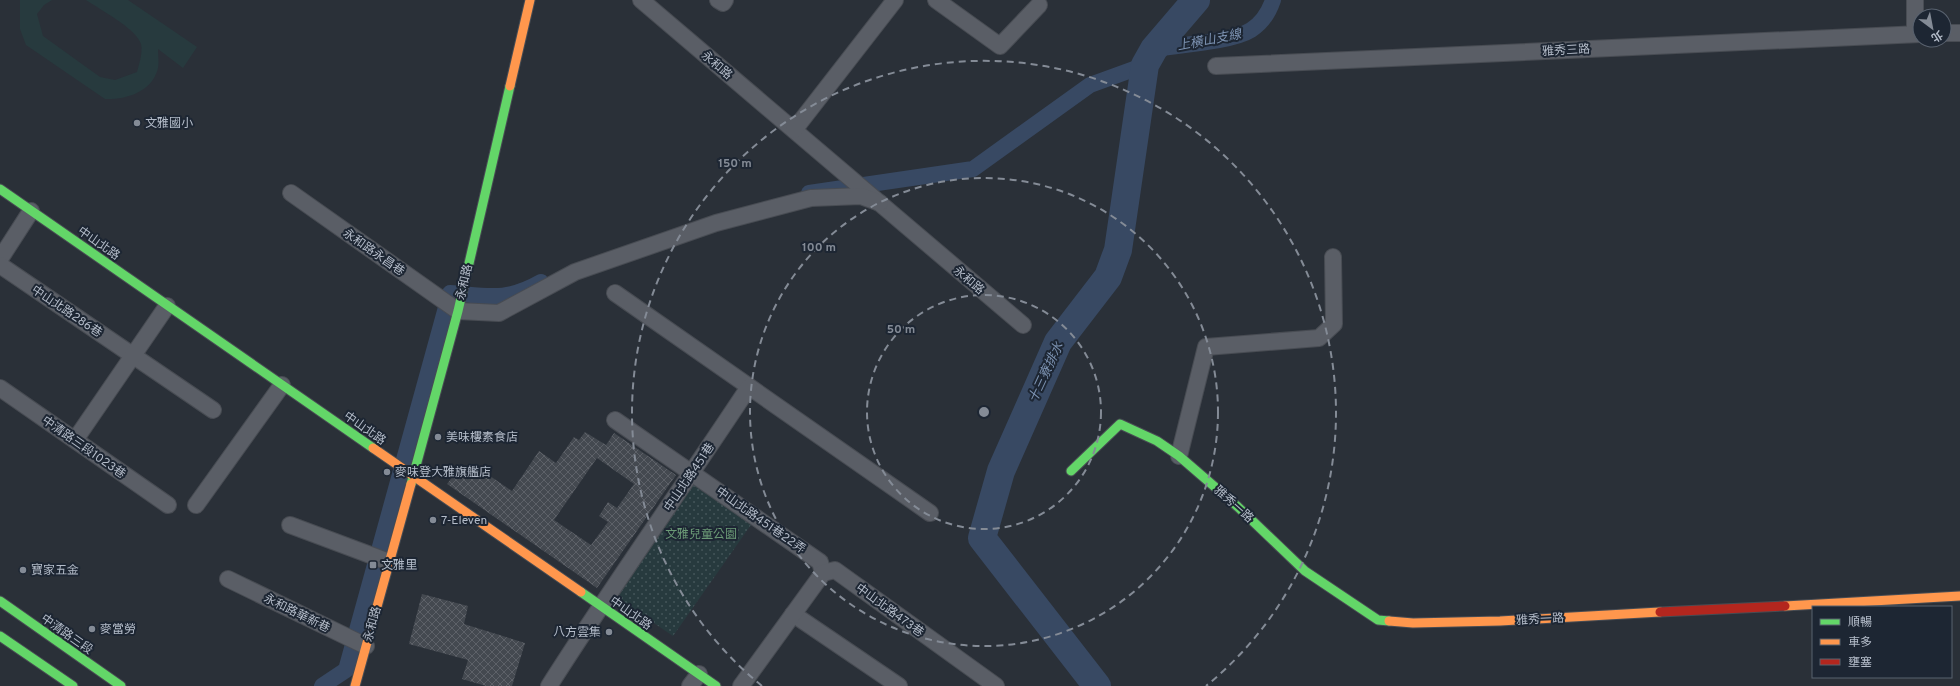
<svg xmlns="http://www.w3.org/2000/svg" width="1960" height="686" font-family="Overpass,'Noto Sans TC',sans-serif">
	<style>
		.grass { fill: url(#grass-dots) }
		.garden { fill: #273a3e }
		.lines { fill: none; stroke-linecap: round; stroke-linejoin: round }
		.canal { stroke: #384963; stroke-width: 16 }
		.river { stroke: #384963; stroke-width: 28 }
		.building { fill: url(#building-cross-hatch); fill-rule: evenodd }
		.street-casing { stroke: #484c53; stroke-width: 18 }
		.fast-casing { stroke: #484c53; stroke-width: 11 }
		.slow-casing { stroke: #484c53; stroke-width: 11 }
		.jam-casing { stroke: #484c53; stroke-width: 11 }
		.street { stroke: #5a5e66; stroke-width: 16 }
		.fast { stroke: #63d668; stroke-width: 9 }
		.slow { stroke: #ff974d; stroke-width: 9 }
		.jam { stroke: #b3261e; stroke-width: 9 }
		.ring { fill: none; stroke: #848b96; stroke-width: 2; stroke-dasharray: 7 5 }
		.poi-dot { fill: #848b96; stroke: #1d2633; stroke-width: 1.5 }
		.labels { text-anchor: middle; stroke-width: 4; stroke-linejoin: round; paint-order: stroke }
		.street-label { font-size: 12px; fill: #b4bcc9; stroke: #1d2633 }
		.poi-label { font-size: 12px; fill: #b4bcc9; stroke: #1d2633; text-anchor: start }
		.park-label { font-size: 12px; fill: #6b9a76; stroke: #1d2633 }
		.water-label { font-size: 13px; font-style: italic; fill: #7c92b1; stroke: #1d2633 }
		.centre { fill: #848b96; stroke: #1d2633; stroke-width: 2 }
		.ring-label { font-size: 12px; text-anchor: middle; font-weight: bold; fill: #848b96; stroke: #1d2633; stroke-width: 4; stroke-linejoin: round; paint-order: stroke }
	</style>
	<defs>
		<pattern id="grass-dots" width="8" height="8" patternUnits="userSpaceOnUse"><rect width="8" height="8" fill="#273a3e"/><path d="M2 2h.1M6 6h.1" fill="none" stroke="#445559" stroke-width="1.8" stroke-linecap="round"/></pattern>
		<pattern id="building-cross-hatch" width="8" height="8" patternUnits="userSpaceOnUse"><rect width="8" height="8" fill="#444950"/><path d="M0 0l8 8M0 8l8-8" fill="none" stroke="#5d6168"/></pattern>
	</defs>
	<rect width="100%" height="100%" fill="#2a3038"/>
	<polygon class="grass" points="694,481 753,522 673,636 614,596"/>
	<path class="garden" d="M20 0H52L44 5 37 14 43 36 100 77 115 80 137 72C139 64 143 53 141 44 137 29 99 9 86 0H128L197 47 183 68 158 49C158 58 160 66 156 74 148 93 124 100 105 99L26 45 20 29Z"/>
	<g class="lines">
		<g class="canal">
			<path d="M1154 49C1178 45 1232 42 1251 30 1262 23 1269 12 1273 0"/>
			<polyline points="809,193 973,169 1090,85 1145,65"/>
			<path d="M322 686 346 670 450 293C488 296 506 302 541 282"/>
		</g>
		<polyline class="river" points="1097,686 982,538 1001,471 1058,342 1108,277 1118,250 1145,65 1154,49 1196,0"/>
	</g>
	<g class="building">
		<path d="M585 432 606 445 614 433 676 475 597 588 447 484 456 472 465 478 474 465 512 491 539 451 556 463 574 437 579 440ZM597 458 634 484 617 508 608 502 599 516 608 522 591 545 554 520Z"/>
		<polygon points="422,594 468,606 464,624 525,643 512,686 486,686 462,679 468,660 409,644"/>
	</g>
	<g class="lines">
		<defs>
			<g id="street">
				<polyline points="641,0 1023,325"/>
				<polyline points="718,0 723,3 725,0"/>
				<polyline points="936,0 1000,46 1039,5"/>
				<polyline points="1915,0 1915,34"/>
				<polyline points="1944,33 1960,33"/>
				<polyline points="1216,66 1920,34"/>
				<polyline points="794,130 895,0"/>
				<polyline points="291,193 458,311 499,313 575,272 716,223 811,198 861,196 880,203"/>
				<polyline points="0,259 31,211"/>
				<polyline points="0,265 213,410"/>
				<polyline points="615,293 930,513"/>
				<polyline points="0,388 168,505"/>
				<polyline points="615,420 820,562 823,573"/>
				<polyline points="75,440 167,306"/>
				<polyline points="1179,456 1206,347 1319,338 1334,324 1333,257"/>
				<polyline points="196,505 282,385"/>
				<polyline points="290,525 389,562"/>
				<polyline points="228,579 366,646"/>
				<polyline points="793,614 899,686"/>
				<path d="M549 686C613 585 683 487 749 387"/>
				<polyline points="690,686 699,674"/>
				<polyline points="741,686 823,573 835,570 996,686"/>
			</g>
			<g id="fast">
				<polyline points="0,189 373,448"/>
				<polyline points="1071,471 1120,424 1157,441 1179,456 1238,507 1305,571 1378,620 1389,621"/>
				<polyline points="411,484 458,311 510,86"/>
				<polyline points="581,592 716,686"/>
				<polyline points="0,601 121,686"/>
				<polyline points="0,636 73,686"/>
			</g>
			<g id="slow">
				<polyline points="510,86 530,0"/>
				<polyline points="373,448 581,592"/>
				<polyline points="1785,606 1960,596"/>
				<polyline points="1389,621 1413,623 1500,621 1660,612"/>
				<polyline points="355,686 411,484"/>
			</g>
			<polyline id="jam" points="1660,612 1785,606"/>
		</defs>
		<use href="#street" class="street-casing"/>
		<use href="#fast" class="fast-casing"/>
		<use href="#slow" class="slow-casing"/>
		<use href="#jam" class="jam-casing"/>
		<use href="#street" class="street"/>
		<use href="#fast" class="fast"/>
		<use href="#slow" class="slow"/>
		<use href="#jam" class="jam"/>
	</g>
	<g class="ring">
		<circle cx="984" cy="412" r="117"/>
		<circle cx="984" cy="412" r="234"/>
		<path d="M762 686A352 352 0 1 1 1206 686"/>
	</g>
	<g class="poi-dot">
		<circle cx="137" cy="123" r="4"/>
		<circle cx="438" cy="437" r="4"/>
		<circle cx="387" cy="472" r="4"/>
		<circle cx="433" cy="520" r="4"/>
		<rect x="369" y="561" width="8" height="8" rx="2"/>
		<circle cx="23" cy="570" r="4"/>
		<circle cx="92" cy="629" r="4"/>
		<circle cx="609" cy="632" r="4"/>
	</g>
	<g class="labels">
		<g class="street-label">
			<text transform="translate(1566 50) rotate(-3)" y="4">雅秀三路</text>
			<text transform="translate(717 65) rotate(40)" y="4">永和路</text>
			<text transform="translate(99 243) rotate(35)" y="4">中山北路</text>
			<text transform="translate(374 252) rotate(35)" y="4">永和路永昌巷</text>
			<text transform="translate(969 280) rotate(40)" y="4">永和路</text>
			<text transform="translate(464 282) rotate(-77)" y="4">永和路</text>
			<text transform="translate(67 311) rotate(34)" y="4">中山北路286巷</text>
			<text transform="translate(365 428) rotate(35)" y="4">中山北路</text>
			<text transform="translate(84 447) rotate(35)" y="4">中清路三段1023巷</text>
			<text transform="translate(689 477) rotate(-56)" y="4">中山北路451巷</text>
			<text transform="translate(1234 504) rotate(42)" y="4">雅秀一路</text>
			<text transform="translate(761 520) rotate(35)" y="4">中山北路451巷22弄</text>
			<text transform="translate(890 610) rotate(36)" y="4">中山北路473巷</text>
			<text transform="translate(297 613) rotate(26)" y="4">永和路華新巷</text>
			<text transform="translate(631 613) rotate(35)" y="4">中山北路</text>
			<text transform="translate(1540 619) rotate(-3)" y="4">雅秀一路</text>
			<text transform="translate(372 624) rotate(-75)" y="4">永和路</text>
			<text transform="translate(67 634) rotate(35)" y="4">中清路三段</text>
		</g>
		<g class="poi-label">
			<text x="145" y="127">文雅國小</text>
			<text x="446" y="441">美味樓素食店</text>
			<text x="395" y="476">麥味登大雅旗艦店</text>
			<text x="441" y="524">7-Eleven</text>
			<text x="381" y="569">文雅里</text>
			<text x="31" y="574">寶家五金</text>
			<text x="100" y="633">麥當勞</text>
			<text x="601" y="636" text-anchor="end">八方雲集</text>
		</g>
		<g class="park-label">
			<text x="701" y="538">文雅兒童公園</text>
		</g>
		<g class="water-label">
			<text transform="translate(1209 39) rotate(-11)" y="5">上橫山支線</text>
			<text transform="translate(1045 372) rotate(-65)" y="5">十三寮排水</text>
		</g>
	</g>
	<circle cx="984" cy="412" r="6" class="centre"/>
	<g class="ring-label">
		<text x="735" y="167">150 m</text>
		<text x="819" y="251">100 m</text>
		<text x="901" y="333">50 m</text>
	</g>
	<rect x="1812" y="606" width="140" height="72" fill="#1d2633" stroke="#59626f"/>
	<rect x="1820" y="619" width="20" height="6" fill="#63d668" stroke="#59626f"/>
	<text x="1848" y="626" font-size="12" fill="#b4bcc9">順暢</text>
	<rect x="1820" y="639" width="20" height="6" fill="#ff974d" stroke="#59626f"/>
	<text x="1848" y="646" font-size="12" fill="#b4bcc9">車多</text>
	<rect x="1820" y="659" width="20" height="6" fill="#b3261e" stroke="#59626f"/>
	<text x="1848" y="666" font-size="12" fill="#b4bcc9">壅塞</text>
	<g transform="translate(1932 28) rotate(148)"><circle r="19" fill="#1d2633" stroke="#59626f"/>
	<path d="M0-3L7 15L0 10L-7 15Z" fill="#848b96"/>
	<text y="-6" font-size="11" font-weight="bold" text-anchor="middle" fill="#b4bcc9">北</text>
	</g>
</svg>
